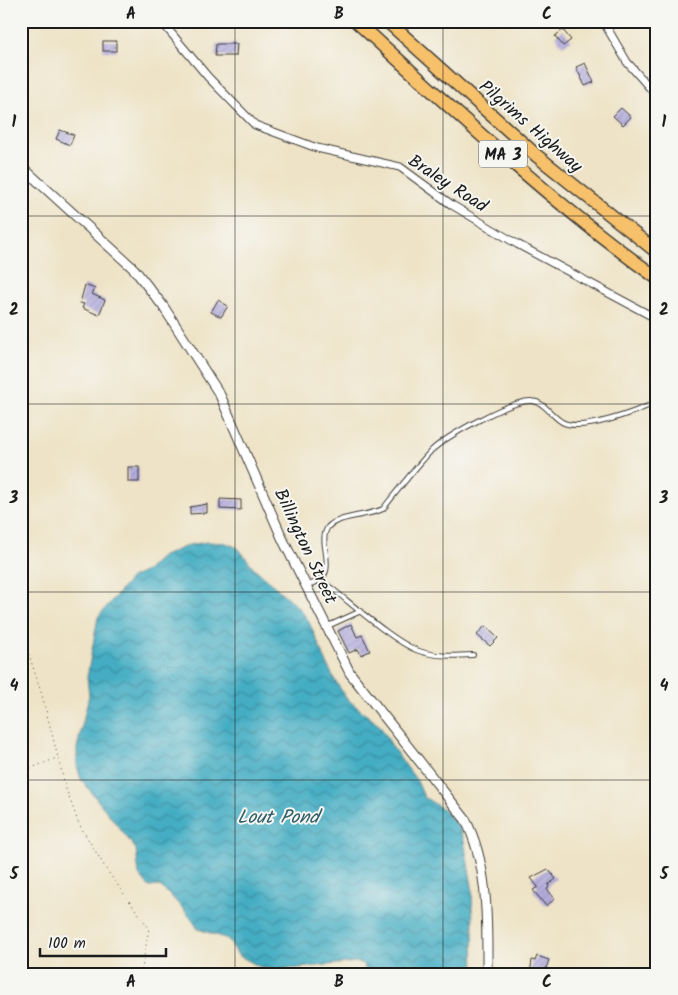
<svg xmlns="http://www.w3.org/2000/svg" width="678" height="995" font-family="Kalam,sans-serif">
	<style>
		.water { fill: url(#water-waves); stroke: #306470 }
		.building { fill: url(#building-hatch) }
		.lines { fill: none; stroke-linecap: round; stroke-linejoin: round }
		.service-casing { stroke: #3c3a36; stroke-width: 6 }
		.minor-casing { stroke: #3c3a36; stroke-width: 9 }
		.tertiary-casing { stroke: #3c3a36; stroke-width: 11 }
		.motorway-casing { stroke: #3c3a36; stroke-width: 15 }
		.path { stroke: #3c3a36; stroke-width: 1; stroke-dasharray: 1 4; stroke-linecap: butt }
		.service { stroke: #fff; stroke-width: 4 }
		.minor { stroke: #fff; stroke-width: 7 }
		.tertiary { stroke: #fff; stroke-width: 9 }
		.motorway { stroke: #f7c06b; stroke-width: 12 }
		.grid { fill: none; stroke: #1c1c1c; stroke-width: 1; stroke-opacity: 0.55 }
		.labels { text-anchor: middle; stroke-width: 4; stroke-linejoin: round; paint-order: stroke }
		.shield { fill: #f6f6f2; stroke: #5d5d5c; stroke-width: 1 }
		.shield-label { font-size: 16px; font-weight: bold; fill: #1c1c1c }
		.street-label { font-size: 18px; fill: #1c1c1c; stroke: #f6f6f2 }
		.water-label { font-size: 19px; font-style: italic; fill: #2e5d67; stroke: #f6f6f2 }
		.neatline { fill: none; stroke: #1c1c1c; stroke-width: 2 }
		.grid-label { font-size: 16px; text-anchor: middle; font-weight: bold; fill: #1c1c1c }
	</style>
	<defs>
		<pattern id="water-waves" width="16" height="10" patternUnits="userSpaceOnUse" patternTransform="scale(1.25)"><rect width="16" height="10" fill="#44adc3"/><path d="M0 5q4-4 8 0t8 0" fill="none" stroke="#388c9e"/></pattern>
		<pattern id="building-hatch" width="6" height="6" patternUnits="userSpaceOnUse" patternTransform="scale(1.25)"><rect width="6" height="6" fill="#b4addd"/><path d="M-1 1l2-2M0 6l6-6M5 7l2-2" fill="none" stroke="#9a94bd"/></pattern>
	</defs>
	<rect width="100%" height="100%" fill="#f6f6f2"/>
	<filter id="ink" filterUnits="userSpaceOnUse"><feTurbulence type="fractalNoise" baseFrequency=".02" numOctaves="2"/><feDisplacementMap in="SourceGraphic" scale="10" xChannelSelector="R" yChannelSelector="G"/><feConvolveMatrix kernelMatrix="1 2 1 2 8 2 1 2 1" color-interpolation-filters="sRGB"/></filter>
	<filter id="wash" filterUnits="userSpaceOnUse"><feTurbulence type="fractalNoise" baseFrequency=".0096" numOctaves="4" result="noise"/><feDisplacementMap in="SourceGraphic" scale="20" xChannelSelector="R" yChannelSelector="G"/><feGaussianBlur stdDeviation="1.12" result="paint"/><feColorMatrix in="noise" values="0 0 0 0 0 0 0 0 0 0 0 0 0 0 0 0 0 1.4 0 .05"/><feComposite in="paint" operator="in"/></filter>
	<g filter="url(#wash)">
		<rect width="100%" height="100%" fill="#eee3c6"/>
		<path class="water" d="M207 542 226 543 238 548 254 568 300 609 308 620 333 677 346 698 380 726 395 751 417 781 424 797 444 810 459 827 464 841 472 886 474 974H368L363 964 357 962 278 970 260 967 238 955 228 939 198 929C188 912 174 899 160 886L149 887 139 875 136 849 81 779 77 766V748L89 695 87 677 98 617 131 578 146 571 161 557 189 545Z"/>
		<g id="blocks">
			<g class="building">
				<polygon points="563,30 571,40 563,46 555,36"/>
				<rect x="103" y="41" width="13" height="10"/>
				<polygon points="216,44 237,44 236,56 215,56"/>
				<polygon points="585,63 594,82 585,86 576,67"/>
				<polygon points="621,108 631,117 623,125 613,116"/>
				<polygon points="60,130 74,135 70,145 56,139"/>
				<polygon points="85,285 95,289 92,294 105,300 99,315 82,308 84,304 80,303"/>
				<polygon points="218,300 228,306 221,317 211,312"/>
				<rect x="128" y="467" width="11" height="15"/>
				<polygon points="220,499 241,500 241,510 220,509"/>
				<polygon points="207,504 207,513 190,514 190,507"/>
				<polygon points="351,624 357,637 362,635 370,651 361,655 358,649 349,653 338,631"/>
				<polygon points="485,626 498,638 490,646 477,635"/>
				<polygon points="548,869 556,879 548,885 549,887 547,889 555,899 546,906 533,890 538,887 531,878"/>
				<polygon points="537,956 549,960 545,971 543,974 530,974 532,960 535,961"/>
			</g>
		</g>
	</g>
	<g filter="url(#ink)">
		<use href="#blocks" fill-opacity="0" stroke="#3c3a36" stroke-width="1"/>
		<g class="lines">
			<defs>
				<g id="service">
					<path d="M318 581 330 587C352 604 395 643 419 651 436 657 455 656 473 655"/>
					<path d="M308 585C344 576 315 544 328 527 337 516 369 516 383 509 398 490 414 469 431 451 445 437 512 399 532 401 545 402 551 416 562 422 582 433 637 411 657 402"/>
					<polyline points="328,626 361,611"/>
				</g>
				<g id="minor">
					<polyline points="161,21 208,77 255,125 317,148 400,167 452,205 517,244 657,319"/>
					<polyline points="603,21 627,62 657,96"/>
				</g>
				<path id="tertiary" d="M21 166 134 269 163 306 220 395 283 540 350 673 465 819C489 865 487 922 487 974"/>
				<g id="motorway">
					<path d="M356 21C453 110 550 201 657 278"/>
					<polyline points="387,21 537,156 657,252"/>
				</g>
			</defs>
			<use href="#service" class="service-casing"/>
			<use href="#minor" class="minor-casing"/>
			<use href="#tertiary" class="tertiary-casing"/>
			<use href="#motorway" class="motorway-casing"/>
			<g class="path">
				<polyline points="21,630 42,695 66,789 79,824 108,872 149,928 141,974"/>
				<polyline points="21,772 57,758"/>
			</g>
			<use href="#service" class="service"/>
			<use href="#minor" class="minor"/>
			<use href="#tertiary" class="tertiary"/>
			<use href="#motorway" class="motorway"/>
		</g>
	</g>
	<path class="grid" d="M235 21V974M443 21V974M21 216H657M21 404H657M21 592H657M21 780H657"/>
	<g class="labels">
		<rect class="shield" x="479" y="140.5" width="48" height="27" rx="4"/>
		<g class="shield-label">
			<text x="503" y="160">MA 3</text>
		</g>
		<g class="street-label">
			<text transform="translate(531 126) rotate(41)" y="6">Pilgrims Highway</text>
			<text transform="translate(448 183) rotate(33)" y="6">Braley Road</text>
			<text transform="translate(306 546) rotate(65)" y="6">Billington Street</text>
		</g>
		<g class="water-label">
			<text x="278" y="823">Lout Pond</text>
		</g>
	</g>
	<rect width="678" height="995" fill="none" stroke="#f6f6f2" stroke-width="55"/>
	<path d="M40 948v8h126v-8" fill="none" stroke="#1c1c1c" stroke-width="2.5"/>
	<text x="48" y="948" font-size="15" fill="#1c1c1c" stroke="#f6f6f2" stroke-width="4" paint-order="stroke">100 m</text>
	<rect x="28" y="28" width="622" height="940" class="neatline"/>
	<g class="grid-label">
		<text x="131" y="19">A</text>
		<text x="339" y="19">B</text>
		<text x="547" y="19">C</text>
		<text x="14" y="127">1</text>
		<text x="664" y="127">1</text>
		<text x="14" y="315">2</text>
		<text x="664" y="315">2</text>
		<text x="14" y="503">3</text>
		<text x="664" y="503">3</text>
		<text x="14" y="691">4</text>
		<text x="664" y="691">4</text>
		<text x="14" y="879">5</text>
		<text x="664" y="879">5</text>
		<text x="131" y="987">A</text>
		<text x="339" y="987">B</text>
		<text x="547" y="987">C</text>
	</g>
</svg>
